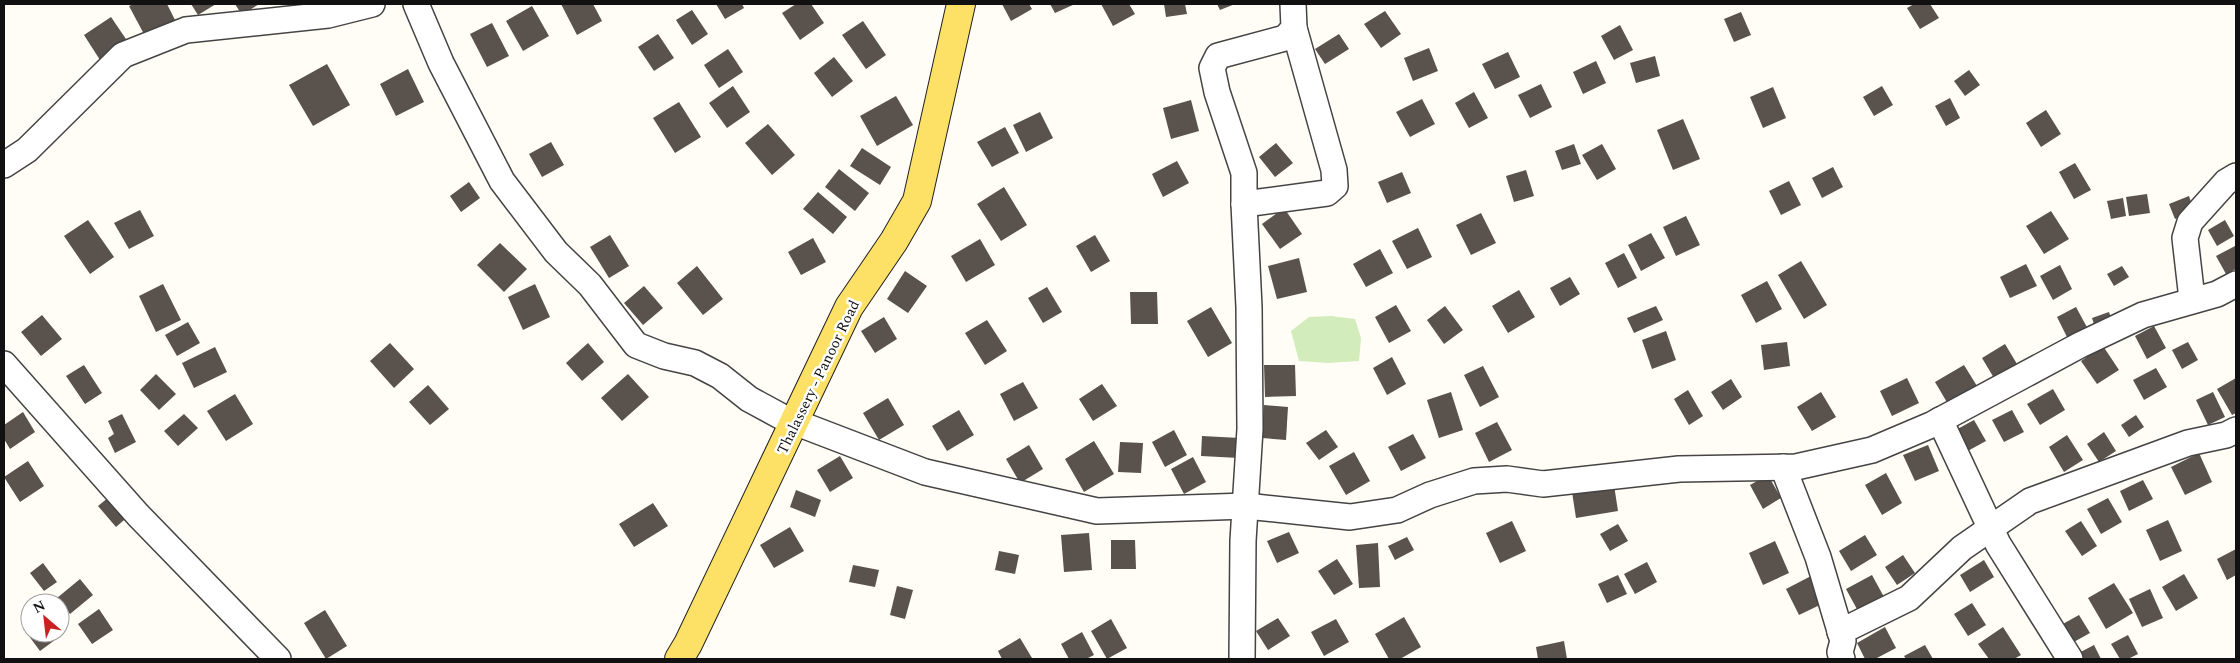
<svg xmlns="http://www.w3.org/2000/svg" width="2240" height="663" font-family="Spectral,serif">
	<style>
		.green { fill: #d2ecbb }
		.building { fill: #5a524c }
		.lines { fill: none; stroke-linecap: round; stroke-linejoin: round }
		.minor-casing { stroke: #444; stroke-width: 28 }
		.major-casing { stroke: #222; stroke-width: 30 }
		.minor { stroke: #fff; stroke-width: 25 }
		.major { stroke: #fde066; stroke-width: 28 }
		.labels { text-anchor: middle; stroke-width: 5; stroke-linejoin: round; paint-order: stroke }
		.street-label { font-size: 15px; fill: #111; stroke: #fff }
	</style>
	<rect width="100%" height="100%" fill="#fffdf5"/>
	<polygon class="green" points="1331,316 1355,319 1361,338 1359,361 1328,363 1299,361 1291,331 1309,317"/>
	<g class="building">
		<polygon points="134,4 167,4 175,20 145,36 129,6"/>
		<polygon points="191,4 216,4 198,15"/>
		<polygon points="235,4 259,4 242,15"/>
		<polygon points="561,4 593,4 602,21 577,35"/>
		<polygon points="716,4 742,4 744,8 725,19"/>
		<polygon points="796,4 811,4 824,23 800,40 782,13"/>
		<polygon points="1002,4 1029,4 1032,9 1011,21"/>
		<polygon points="1050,4 1075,4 1055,13"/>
		<polygon points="1101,4 1129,4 1135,14 1113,26"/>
		<polygon points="1164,4 1185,4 1187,14 1166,17"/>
		<polygon points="1217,4 1235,4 1220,10"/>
		<polygon points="1914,4 1930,4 1939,18 1920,29 1907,8"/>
		<polygon points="532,6 549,36 523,51 506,21"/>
		<polygon points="692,10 708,34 692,45 676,20"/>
		<polygon points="1385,11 1401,34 1381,48 1364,24"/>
		<polygon points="1741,12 1751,35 1734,42 1724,19"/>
		<polygon points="111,17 128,42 100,60 84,35"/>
		<polygon points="863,21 886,55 866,69 842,35"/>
		<polygon points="492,23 509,56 487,67 470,34"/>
		<polygon points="1620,25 1633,50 1614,60 1601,36"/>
		<polygon points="658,34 674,58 654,71 638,47"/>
		<polygon points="1339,34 1349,49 1325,64 1315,49"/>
		<polygon points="1429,48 1438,71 1413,81 1404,58"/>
		<polygon points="728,49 743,72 719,88 704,65"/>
		<polygon points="1508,52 1520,77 1495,89 1482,64"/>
		<polygon points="1655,56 1660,76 1636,83 1630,63"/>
		<polygon points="834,57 853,81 832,97 814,73"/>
		<polygon points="1596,61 1606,83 1583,94 1573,72"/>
		<polygon points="327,64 350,105 313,126 289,85"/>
		<polygon points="408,69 424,102 396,116 380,84"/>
		<polygon points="1969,70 1980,85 1965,96 1954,81"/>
		<polygon points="1541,84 1552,107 1530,118 1518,95"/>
		<polygon points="733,86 750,112 727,128 709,103"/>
		<polygon points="1882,86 1893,105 1874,116 1863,97"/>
		<polygon points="1773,87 1786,118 1763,128 1750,97"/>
		<polygon points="1474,92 1488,118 1469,128 1455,103"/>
		<polygon points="896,96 913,125 877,146 860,116"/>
		<polygon points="1950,98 1960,118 1946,126 1935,106"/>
		<polygon points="1422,99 1435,124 1410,137 1396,112"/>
		<polygon points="1191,100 1199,131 1171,139 1163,108"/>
		<polygon points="679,102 701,137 675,153 653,118"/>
		<polygon points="2046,110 2061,134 2041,147 2026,123"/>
		<polygon points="1040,112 1053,138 1026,152 1013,125"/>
		<polygon points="1683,119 1700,159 1673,170 1657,130"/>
		<polygon points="768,124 795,155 772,175 745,143"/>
		<polygon points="1005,127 1019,153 992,167 977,142"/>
		<polygon points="551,142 564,165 542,177 529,154"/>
		<polygon points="1276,143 1293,163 1275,177 1259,157"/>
		<polygon points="1574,144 1581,164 1562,170 1555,151"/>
		<polygon points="1602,144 1616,169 1597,180 1582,155"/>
		<polygon points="862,148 891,167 880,185 850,166"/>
		<polygon points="1177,161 1189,183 1163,197 1152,174"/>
		<polygon points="2075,163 2091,190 2074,199 2059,172"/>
		<polygon points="1833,167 1843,187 1822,198 1812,178"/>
		<polygon points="839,169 869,193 855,211 825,187"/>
		<polygon points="1526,170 1534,196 1514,202 1506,176"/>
		<polygon points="1402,172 1411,193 1387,203 1378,182"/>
		<polygon points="1789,181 1801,205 1781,215 1769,191"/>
		<polygon points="469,182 480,198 461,212 450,196"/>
		<polygon points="1004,187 1027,225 1001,241 977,204"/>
		<polygon points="818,192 847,217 833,234 803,209"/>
		<polygon points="2147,194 2150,213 2129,216 2126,197"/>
		<polygon points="2189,196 2194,211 2175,219 2169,204"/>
		<polygon points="2123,198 2126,216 2111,219 2107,201"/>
		<polygon points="1284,208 1302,234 1280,249 1262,224"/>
		<polygon points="140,210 154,236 129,249 114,223"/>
		<polygon points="2051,211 2069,239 2044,254 2026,226"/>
		<polygon points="1481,213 1496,243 1471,255 1456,225"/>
		<polygon points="1686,216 1700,245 1676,256 1663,227"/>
		<polygon points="88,220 114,257 90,274 64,236"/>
		<polygon points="2225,220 2234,236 2217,246 2208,230"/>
		<polygon points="1418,228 1432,257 1407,269 1392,241"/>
		<polygon points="1651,233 1665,258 1641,271 1628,245"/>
		<polygon points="610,235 629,266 609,278 590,247"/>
		<polygon points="1095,235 1110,261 1091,272 1076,246"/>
		<polygon points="813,238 826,262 801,275 788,252"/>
		<polygon points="980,239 995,265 966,282 951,256"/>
		<polygon points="500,243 527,269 504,292 477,265"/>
		<polygon points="2235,246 2236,269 2226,274 2216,256"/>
		<polygon points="1380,249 1393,273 1366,287 1353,264"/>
		<polygon points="1624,253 1637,278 1618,288 1605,263"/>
		<polygon points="1299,258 1307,292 1277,299 1268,266"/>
		<polygon points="1801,261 1827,305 1804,319 1778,275"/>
		<polygon points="2026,264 2037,286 2010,298 2000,277"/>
		<polygon points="2060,265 2072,289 2053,300 2040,276"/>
		<polygon points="697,266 723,299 703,315 677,283"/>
		<polygon points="2122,266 2129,277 2114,286 2107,274"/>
		<polygon points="905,271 927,286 908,313 887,299"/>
		<polygon points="1570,277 1580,294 1560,306 1550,288"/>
		<polygon points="1767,281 1782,309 1756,323 1741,295"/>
		<polygon points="163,284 181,320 156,332 139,296"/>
		<polygon points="535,284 550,317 523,330 508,297"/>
		<polygon points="644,286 663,308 643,325 624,303"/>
		<polygon points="1047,287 1062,312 1043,323 1028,298"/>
		<polygon points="1519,290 1535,317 1508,333 1492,306"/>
		<polygon points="1130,292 1157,292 1158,324 1131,324"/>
		<polygon points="1396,305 1411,331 1389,343 1375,317"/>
		<polygon points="1445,306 1463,330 1444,344 1427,320"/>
		<polygon points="1656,306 1663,320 1634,333 1627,318"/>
		<polygon points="1211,307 1232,343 1208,357 1187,321"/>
		<polygon points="2076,307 2089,331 2069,341 2057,317"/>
		<polygon points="2109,312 2113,324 2096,330 2092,318"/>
		<polygon points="42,315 62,339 41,356 21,332"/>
		<polygon points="884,317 897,339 875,353 861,331"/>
		<polygon points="987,320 1007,351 985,365 965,333"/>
		<polygon points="188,322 200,343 177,356 165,335"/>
		<polygon points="2154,326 2166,348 2147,359 2135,336"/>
		<polygon points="1666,331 1676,360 1652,369 1642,340"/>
		<polygon points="1787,342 1790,366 1764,370 1761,345"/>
		<polygon points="2188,342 2198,360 2182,369 2172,350"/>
		<polygon points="390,343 414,369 394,388 370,361"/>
		<polygon points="588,343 604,362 582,381 566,363"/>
		<polygon points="2005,344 2017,364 1994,378 1982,358"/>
		<polygon points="2103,346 2119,370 2097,384 2081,361"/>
		<polygon points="215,347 227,372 194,388 182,363"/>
		<polygon points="1392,357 1406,384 1387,395 1373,368"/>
		<polygon points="84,365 102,393 85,404 66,376"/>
		<polygon points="1264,365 1295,365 1296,396 1265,397"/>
		<polygon points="1964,365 1977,386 1948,404 1935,382"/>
		<polygon points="1483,366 1499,397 1480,407 1464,375"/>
		<polygon points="2156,368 2167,387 2144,400 2133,380"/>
		<polygon points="156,374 176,394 159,410 140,390"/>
		<polygon points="628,374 649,397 622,421 601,398"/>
		<polygon points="1907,378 1919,403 1892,416 1880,391"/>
		<polygon points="2236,378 2236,413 2232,415 2217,389"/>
		<polygon points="1731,379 1742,397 1723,410 1711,392"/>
		<polygon points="1023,382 1038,408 1014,421 1000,394"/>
		<polygon points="1102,384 1117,406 1093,421 1079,399"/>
		<polygon points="428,385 449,409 430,425 409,402"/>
		<polygon points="2053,389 2065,410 2040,425 2027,404"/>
		<polygon points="1688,390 1703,416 1689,425 1674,399"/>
		<polygon points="1451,392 1463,430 1439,438 1427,400"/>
		<polygon points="1821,392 1836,417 1812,431 1797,407"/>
		<polygon points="2213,392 2225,417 2208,425 2196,400"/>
		<polygon points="235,394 253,424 226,441 207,411"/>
		<polygon points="888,398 904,425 879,440 863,413"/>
		<polygon points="1264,405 1288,407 1286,440 1262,438"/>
		<polygon points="959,410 974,435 947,451 932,426"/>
		<polygon points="2012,410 2024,432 2004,442 1992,420"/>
		<polygon points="23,412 35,432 10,449 4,439 4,425"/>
		<polygon points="122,414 136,442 115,453 108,438 114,434 108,421"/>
		<polygon points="184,414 198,428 178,446 164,431"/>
		<polygon points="2136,415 2144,427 2129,437 2121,425"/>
		<polygon points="1974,420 1986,441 1964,453 1952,432"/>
		<polygon points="1497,422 1512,450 1489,462 1475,433"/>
		<polygon points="1174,430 1187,455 1165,467 1152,442"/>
		<polygon points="1326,430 1338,447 1319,460 1306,443"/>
		<polygon points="2104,432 2116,451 2099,462 2087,444"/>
		<polygon points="1413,434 1426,458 1401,471 1388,447"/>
		<polygon points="2067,435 2083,460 2064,472 2049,447"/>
		<polygon points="1202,436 1240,438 1239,458 1201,456"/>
		<polygon points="1094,441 1114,474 1084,492 1065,459"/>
		<polygon points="1120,442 1143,443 1141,473 1118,472"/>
		<polygon points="1029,445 1043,469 1020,483 1006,459"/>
		<polygon points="1928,445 1939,471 1915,481 1903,455"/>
		<polygon points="1354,452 1370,481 1346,495 1329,466"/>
		<polygon points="2199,453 2212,482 2185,495 2171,467"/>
		<polygon points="840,456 853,478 830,492 817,470"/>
		<polygon points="1193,457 1206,482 1184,494 1171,469"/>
		<polygon points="28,461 44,486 20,502 4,477"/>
		<polygon points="1886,473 1902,503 1882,515 1865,485"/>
		<polygon points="1768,475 1781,498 1763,509 1750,485"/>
		<polygon points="2143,480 2153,499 2129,511 2120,491"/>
		<polygon points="1614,485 1618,511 1576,518 1572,492"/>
		<polygon points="796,490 821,500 815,517 790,507"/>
		<polygon points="114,493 131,514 116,527 98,506"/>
		<polygon points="2108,498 2122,522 2101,534 2087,509"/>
		<polygon points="653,503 668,526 634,547 619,524"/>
		<polygon points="2168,520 2182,551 2160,561 2146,530"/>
		<polygon points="1512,521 1526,551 1500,563 1486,533"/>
		<polygon points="2081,521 2097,546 2082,556 2065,531"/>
		<polygon points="1618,524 1628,541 1610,551 1600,534"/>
		<polygon points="790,527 804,551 774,568 760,545"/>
		<polygon points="1289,532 1299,553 1277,563 1267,541"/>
		<polygon points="1089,533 1092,570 1064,572 1061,535"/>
		<polygon points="1865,535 1877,555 1851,571 1839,551"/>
		<polygon points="1407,537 1414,550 1395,560 1388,546"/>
		<polygon points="1111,540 1135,540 1136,569 1111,569"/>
		<polygon points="1775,541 1789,573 1763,585 1749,553"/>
		<polygon points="1378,543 1380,587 1359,588 1356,545"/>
		<polygon points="2236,549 2236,575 2227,580 2217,559"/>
		<polygon points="999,551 1019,555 1015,574 995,570"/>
		<polygon points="1903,555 1915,573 1897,585 1885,567"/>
		<polygon points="1337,559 1353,584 1334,595 1318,571"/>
		<polygon points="1984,560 1994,577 1970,592 1960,575"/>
		<polygon points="1647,562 1657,582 1635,594 1624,574"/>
		<polygon points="43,563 57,582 44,591 30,573"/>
		<polygon points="853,565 879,570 875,587 849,582"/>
		<polygon points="2184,574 2198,598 2176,611 2162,587"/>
		<polygon points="1618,575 1627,594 1607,603 1598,584"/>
		<polygon points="1872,575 1884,597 1858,611 1846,589"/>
		<polygon points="1811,576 1824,603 1799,615 1786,589"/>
		<polygon points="80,579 93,595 70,614 57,598"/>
		<polygon points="2114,583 2133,613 2106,629 2088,598"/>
		<polygon points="897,586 913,590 905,619 890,615"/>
		<polygon points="2150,589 2163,618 2142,627 2129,599"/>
		<polygon points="1972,603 1986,625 1968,636 1954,614"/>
		<polygon points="99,609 113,630 92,644 78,624"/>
		<polygon points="325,610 347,646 326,659 304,623"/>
		<polygon points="2079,615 2090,633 2072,643 2061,625"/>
		<polygon points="1404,617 1421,647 1400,659 1389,659 1375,634"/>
		<polygon points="1278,618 1290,636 1268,650 1256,631"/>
		<polygon points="1111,619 1127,648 1107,659 1091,631"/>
		<polygon points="1336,619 1349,642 1324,656 1311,632"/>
		<polygon points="30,623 30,633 56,633 59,637 40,651 23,628"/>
		<polygon points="1885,627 1896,648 1875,659 1865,659 1857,643"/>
		<polygon points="2003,627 2021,655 2014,659 1989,659 1978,644"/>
		<polygon points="1082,632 1094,655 1086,659 1069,659 1061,644"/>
		<polygon points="2128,635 2138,654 2128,659 2120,659 2111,644"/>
		<polygon points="1020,638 1032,658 1002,659 998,651"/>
		<polygon points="1564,641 1567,659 1538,659 1536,647"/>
		<polygon points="1925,645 1933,659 1906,659 1904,656"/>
		<polygon points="2094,645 2101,659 2074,659 2073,656"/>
	</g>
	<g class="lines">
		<defs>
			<g id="minor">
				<polyline points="416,4 441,63 502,181 556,252 590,285 636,345 664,356 695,363 720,376 749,399 784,418 925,472 1097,511 1246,506 1350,517 1397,510 1430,495 1474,481 1507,479 1543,484 1679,469 1796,467 1872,450 1931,425 2080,345 2143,315 2217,294 2236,284"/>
				<polyline points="4,165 27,150 123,55 186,30 328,15 372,4"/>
				<polyline points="1244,204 1327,193 1335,186 1334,170 1294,28"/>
				<polyline points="2192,299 2185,238 2190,222 2226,182 2236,176"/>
				<polyline points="4,364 138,515 278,659"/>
				<polyline points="1940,420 1998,544 2070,659"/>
				<polyline points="1783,467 1818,557 1843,641 1840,652 1842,659"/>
				<polyline points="1840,632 1909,598 1962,548 2030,501 2188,443 2226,435 2236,430"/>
				<polyline points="1242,659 1243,541 1250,429 1249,307 1244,204 1244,173 1217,92 1212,68 1218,56 1285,38 1294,28 1293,4"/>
			</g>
			<polyline id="major" points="679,659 688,644 849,307 894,241 917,201 961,4"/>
		</defs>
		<use href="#minor" class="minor-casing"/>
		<use href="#major" class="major-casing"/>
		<use href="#minor" class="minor"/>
		<use href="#major" class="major"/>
	</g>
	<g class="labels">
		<g class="street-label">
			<text transform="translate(818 377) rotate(-64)" y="5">Thalassery - Panoor Road</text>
		</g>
	</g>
	<rect width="2240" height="663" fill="none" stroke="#111111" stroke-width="10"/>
	<g transform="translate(45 618) rotate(332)"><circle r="24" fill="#ffffff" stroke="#a0a0a0"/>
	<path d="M0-4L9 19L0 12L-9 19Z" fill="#c92121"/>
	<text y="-8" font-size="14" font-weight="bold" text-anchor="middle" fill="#111111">N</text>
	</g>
</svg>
